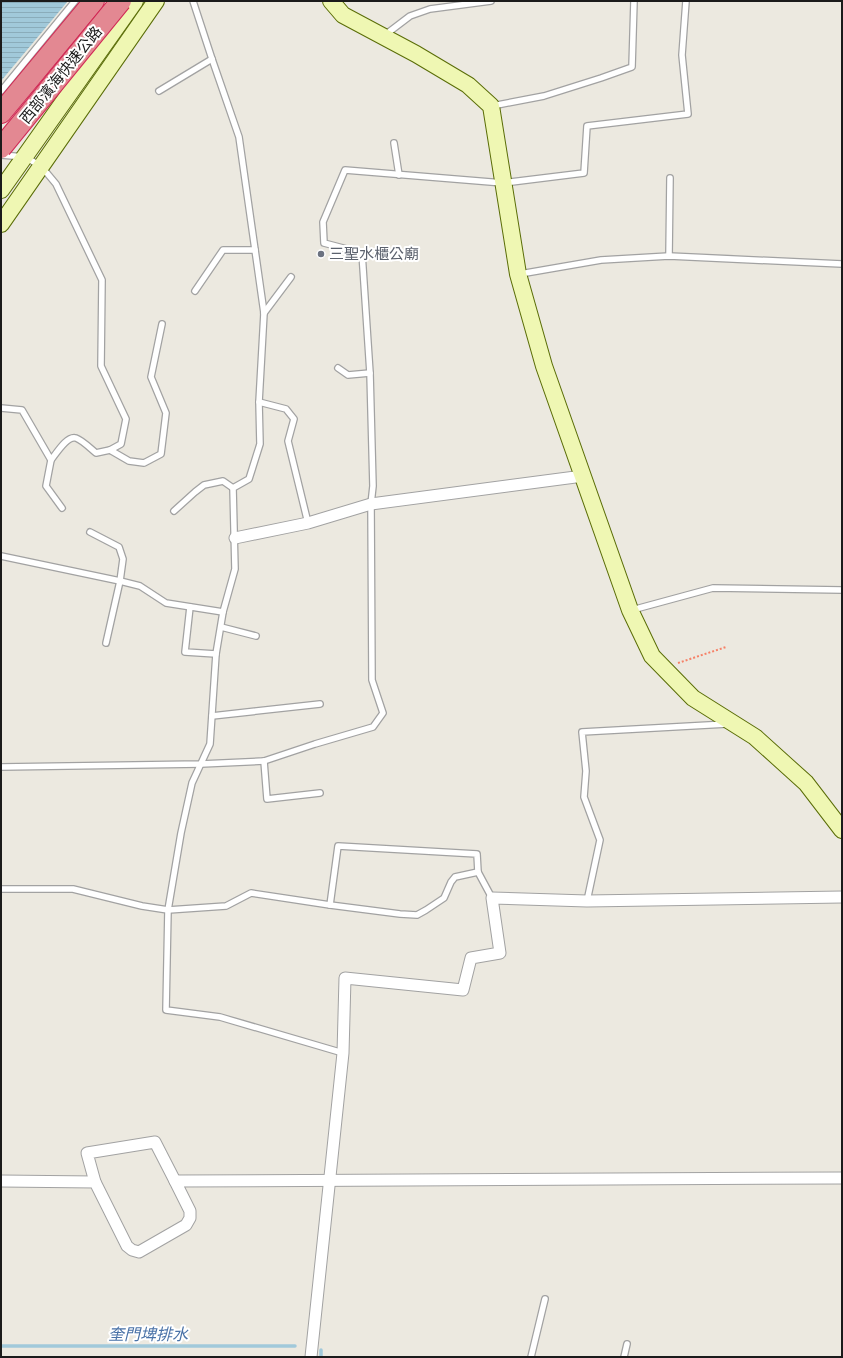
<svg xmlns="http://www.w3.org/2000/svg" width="843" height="1358" font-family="'Exo 2','Noto Sans TC',sans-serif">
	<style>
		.water { fill: url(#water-rules) }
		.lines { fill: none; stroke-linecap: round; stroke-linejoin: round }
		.stream { stroke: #a1c9da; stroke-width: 3.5 }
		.lane-casing { stroke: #a2a2a2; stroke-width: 8 }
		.street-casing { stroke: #a2a2a2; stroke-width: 13 }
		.secondary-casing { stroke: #5a6d07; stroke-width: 18 }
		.highway-casing { stroke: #d12754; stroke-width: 22 }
		.path { stroke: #f68167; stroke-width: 2; stroke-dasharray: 2 2; stroke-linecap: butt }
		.lane { stroke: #fff; stroke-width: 5.5 }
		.street { stroke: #fff; stroke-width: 11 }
		.secondary { stroke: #eff7b3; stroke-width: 16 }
		.highway { stroke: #e38892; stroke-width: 20 }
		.highway-bridge-casing { stroke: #d12754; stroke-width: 22; stroke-linecap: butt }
		.highway-bridge { stroke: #e38892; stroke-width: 20 }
		.worship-dot { fill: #6b7280; stroke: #fff; stroke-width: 1.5 }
		.labels { text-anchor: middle; stroke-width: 4; stroke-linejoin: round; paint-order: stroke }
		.street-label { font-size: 15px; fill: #1b1b1b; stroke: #fff }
		.worship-label { font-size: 15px; fill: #5b616d; stroke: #fff; text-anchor: start }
		.water-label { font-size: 16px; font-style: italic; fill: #4a72a7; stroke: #fff }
	</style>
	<defs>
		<pattern id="water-rules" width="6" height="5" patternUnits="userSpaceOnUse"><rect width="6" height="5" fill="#a1c9da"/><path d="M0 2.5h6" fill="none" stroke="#8aacba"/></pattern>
	</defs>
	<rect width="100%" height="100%" fill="#ece9e0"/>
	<polygon class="water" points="1,1 68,1 1,81"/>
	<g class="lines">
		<g class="stream">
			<polyline points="1,1346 295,1346"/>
			<polyline points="321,1357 321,1350"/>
		</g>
		<defs>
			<g id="lane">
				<polyline points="193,1 212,59 239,137 264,313 259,402 260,444 249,479 233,488 235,569 223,612 216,654 210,744 192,783 181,833 168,910 166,1010 220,1017 343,1053"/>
				<polyline points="385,35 410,16 430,9 491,1"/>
				<polyline points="1,91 75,1"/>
				<polyline points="159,91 212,59"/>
				<polyline points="492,106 544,96 601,78 632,67 634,1"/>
				<polyline points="394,143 399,175"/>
				<polyline points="1,155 25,157 41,166 56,184 102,280 101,366 126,419 121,444 110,450"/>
				<polyline points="669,256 670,178"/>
				<polyline points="520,274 601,260 669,256 842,264"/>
				<polyline points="195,291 223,250 255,250"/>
				<polyline points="264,313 291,277"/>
				<polyline points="338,368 348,375 370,373"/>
				<polyline points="259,402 286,409 294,419 288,441 308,523"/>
				<path d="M1 408 22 410 51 460C56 454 67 435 76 438 82 440 90 448 96 453L110 450 129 461 144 463 161 454 166 413 151 377 162 324"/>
				<polyline points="51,460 46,486 62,508"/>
				<polyline points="174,511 195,492 204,485 223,481 233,488"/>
				<polyline points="90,532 119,547 123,559 120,581 106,643"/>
				<polyline points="1,556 120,581 140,586 166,603 223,612"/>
				<polyline points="190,607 185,652 216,654"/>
				<polyline points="632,610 713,588 842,590"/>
				<polyline points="221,627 256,636"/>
				<polyline points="212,716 320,704"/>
				<polyline points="264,761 267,799 320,793"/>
				<polyline points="1,767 201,764 264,761 315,744 373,727 383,713 372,680 371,504 373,486 370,373 362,253 324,243 323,222 345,170 503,183 584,173 587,126 688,114 682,55 686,1"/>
				<polyline points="1,889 73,889 142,906 168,910 226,906 251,893 330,905 400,914 417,915 426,910 444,898 451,882 455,877 478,872 492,898"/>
				<polyline points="587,901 600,840 584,797 586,771 582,732 727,724"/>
				<polyline points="330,905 338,846 477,854 478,872"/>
				<polyline points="531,1357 545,1299"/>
				<polyline points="624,1357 627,1344"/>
			</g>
			<g id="street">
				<polyline points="235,538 308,523 371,504 583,476"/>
				<polyline points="1,1181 95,1182 127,1246 132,1250 139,1252 186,1225 190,1218 190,1211 175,1181 842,1178"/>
				<polyline points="95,1182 87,1153 155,1142 175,1181"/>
				<polyline points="311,1357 343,1053 345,978 463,990 471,958 500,953 492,898 587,901 842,897"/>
			</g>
			<g id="secondary">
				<polyline points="331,1 343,15 416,54 468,85 491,106 518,274 544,366 630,610 652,656 693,698 755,737 806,783 842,830"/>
				<polyline points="1,190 135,1"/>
				<polyline points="1,224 156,1"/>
			</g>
			<polyline id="highway" points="1,113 94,1"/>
		</defs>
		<use href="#lane" class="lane-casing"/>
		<use href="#street" class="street-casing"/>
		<use href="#secondary" class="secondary-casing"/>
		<use href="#highway" class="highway-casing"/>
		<polyline class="path" points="678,663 726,647"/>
		<use href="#lane" class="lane"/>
		<use href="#street" class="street"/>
		<use href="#secondary" class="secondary"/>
		<use href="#highway" class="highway"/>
		<defs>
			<polyline id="highway-bridge" points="1,148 121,1"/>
		</defs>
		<use href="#highway-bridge" class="highway-bridge-casing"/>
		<use href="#highway-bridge" class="highway-bridge"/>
	</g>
	<circle class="worship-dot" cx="321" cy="254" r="4"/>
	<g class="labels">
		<g class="street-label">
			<text transform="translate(61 75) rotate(-51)" y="5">西部濱海快速公路</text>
		</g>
		<g class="worship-label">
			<text x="329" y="259">三聖水櫃公廟</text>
		</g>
		<g class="water-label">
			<text x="148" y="1340">奎門埤排水</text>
		</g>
	</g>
	<rect width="843" height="1358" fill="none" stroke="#1b1b1b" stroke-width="4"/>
</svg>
